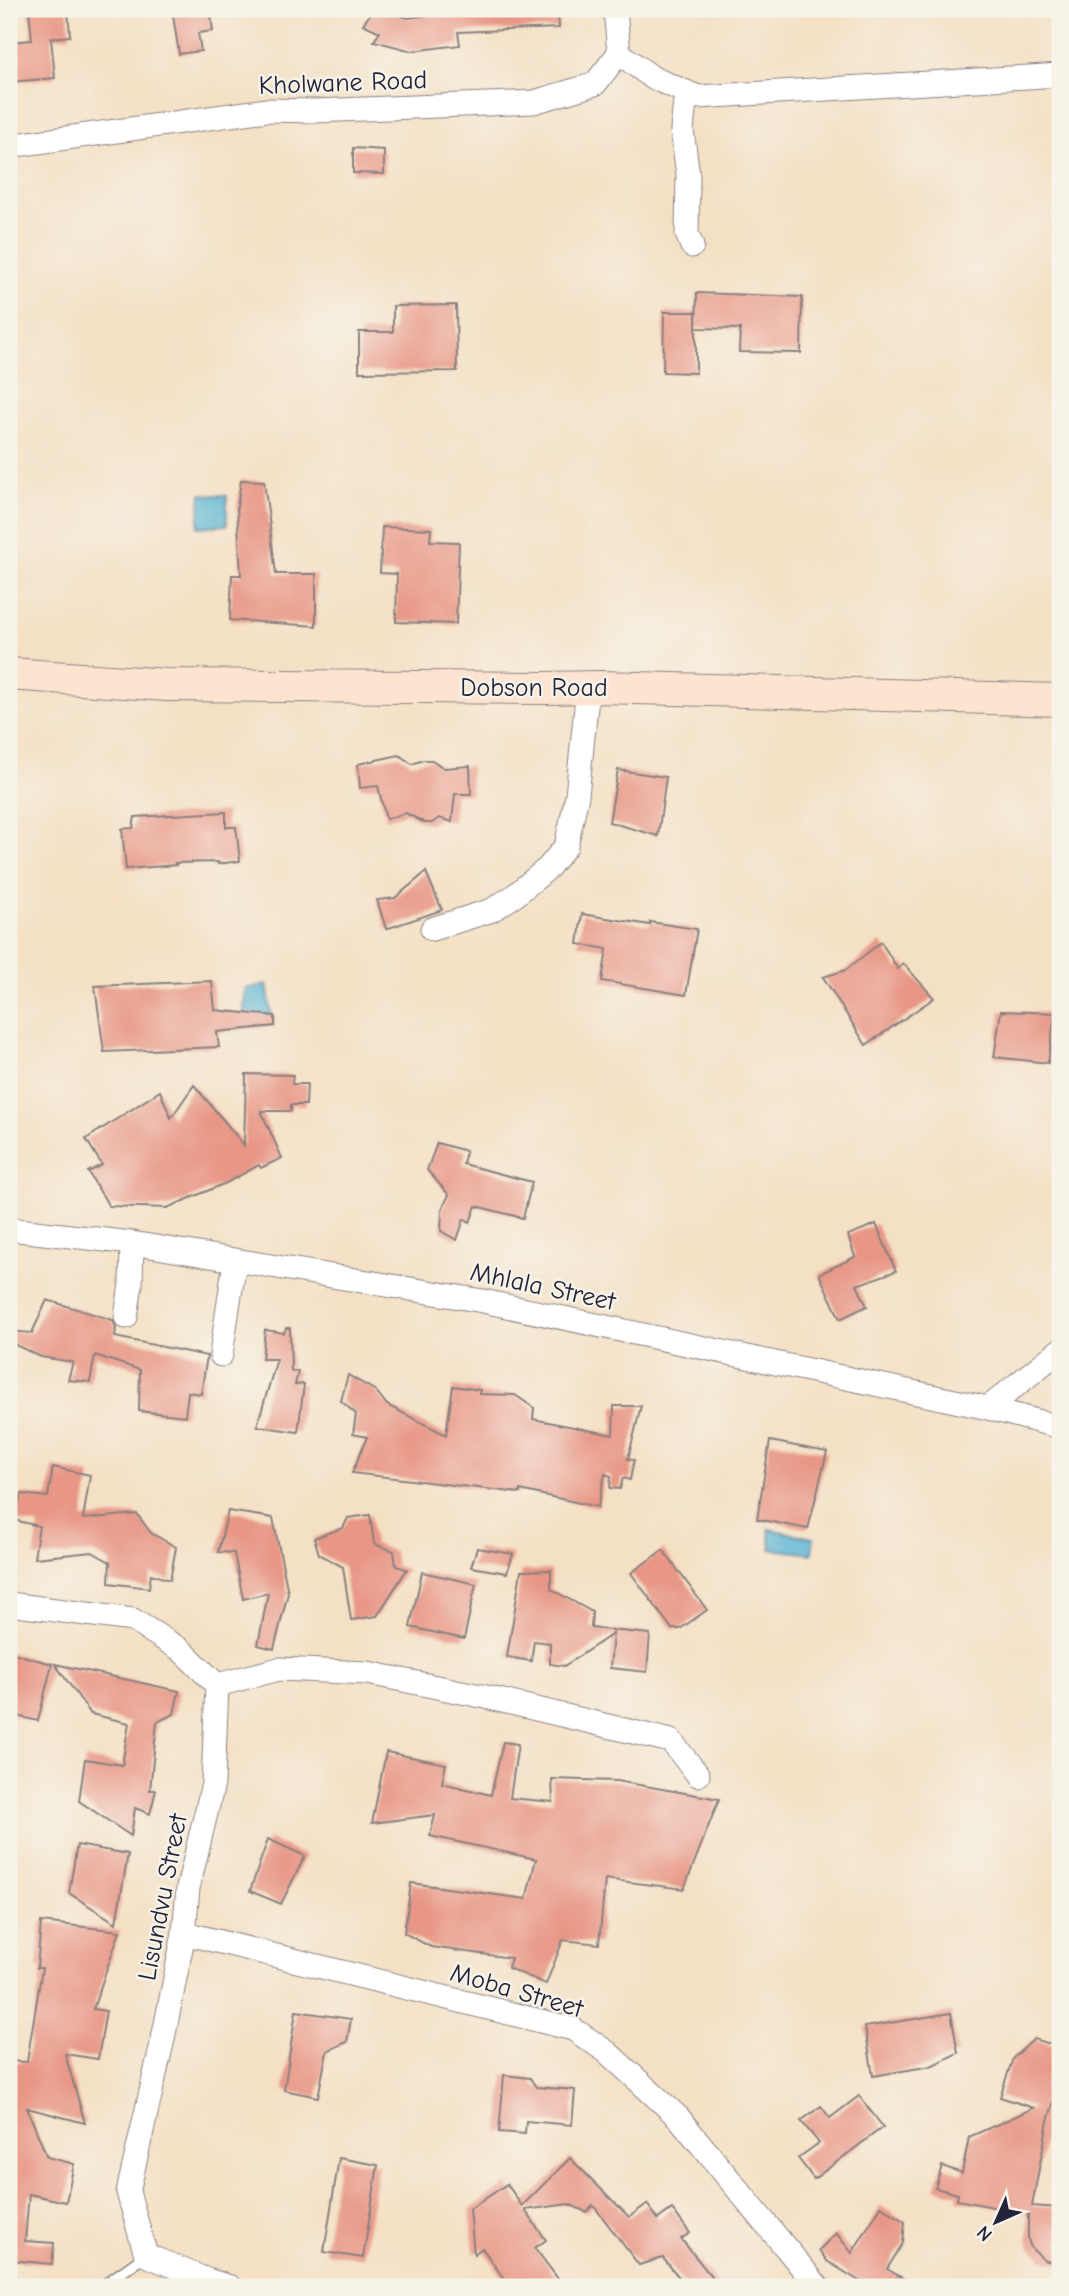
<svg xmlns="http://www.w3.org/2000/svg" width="1069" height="2296" font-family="'Comic Neue',sans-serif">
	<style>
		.water { fill: #51b1d0; stroke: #3a6a86; stroke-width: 2 }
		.building { fill: #e89685 }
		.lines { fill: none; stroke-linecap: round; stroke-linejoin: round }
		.lane-casing { stroke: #8b8180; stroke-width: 13 }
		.street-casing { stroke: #8b8180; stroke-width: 25 }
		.secondary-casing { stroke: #8b8180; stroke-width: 34 }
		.lane { stroke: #fff; stroke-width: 10 }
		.street { stroke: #fff; stroke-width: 23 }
		.secondary { stroke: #fde4d1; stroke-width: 32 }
		.labels { text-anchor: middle; stroke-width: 5; stroke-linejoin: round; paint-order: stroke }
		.street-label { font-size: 26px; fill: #22223b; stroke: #f7f3e8 }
	</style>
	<rect width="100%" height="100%" fill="#f7f3e8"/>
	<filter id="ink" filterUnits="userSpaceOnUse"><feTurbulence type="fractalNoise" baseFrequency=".0143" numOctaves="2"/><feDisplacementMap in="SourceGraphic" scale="14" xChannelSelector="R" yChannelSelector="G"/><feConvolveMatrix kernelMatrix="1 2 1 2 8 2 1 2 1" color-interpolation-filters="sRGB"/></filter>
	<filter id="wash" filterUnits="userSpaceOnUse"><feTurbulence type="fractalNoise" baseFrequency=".00686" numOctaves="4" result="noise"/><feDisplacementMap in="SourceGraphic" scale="28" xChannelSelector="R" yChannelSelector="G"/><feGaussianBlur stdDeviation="1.57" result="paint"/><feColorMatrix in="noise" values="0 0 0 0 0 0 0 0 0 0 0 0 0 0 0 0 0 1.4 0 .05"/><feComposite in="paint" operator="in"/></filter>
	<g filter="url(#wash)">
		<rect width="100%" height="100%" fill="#f4e0c4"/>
		<g class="water">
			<polygon points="201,494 227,496 227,525 198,527"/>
			<polygon points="267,984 273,1025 243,1028 245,989"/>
			<polygon points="769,1529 814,1538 812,1554 771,1549"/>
		</g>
		<g id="blocks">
			<g class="building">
				<polygon points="29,9 68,9 70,36 51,38 55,78 10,82 9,42 32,40"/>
				<polygon points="172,9 210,9 213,31 198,33 201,51 179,54"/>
				<polygon points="374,9 381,9 408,18 474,9 558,9 559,28 458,32 460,45 412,51 374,41 380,32 363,24"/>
				<polygon points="353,148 384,150 384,174 353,173"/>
				<polygon points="697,293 802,297 801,353 739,352 740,329 696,328"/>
				<polygon points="456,305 457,371 359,372 359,332 393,332 393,306"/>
				<polygon points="664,312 696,312 696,373 663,372"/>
				<polygon points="241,480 264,481 276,574 316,574 316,626 230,620 232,575 241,575 237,507"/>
				<polygon points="382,527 431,529 430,541 459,542 456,624 396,622 397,574 380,573"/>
				<polygon points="399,755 412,764 424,760 432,760 444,768 470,766 471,794 455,794 452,822 439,818 432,823 425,823 406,813 386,819 378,786 360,788 358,764"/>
				<polygon points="618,770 666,777 658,836 609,822"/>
				<polygon points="226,812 226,827 236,827 240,861 218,864 218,862 175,863 176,865 126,869 122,829 133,828 135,817"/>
				<polygon points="426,872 442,910 386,929 377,900 395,898"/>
				<polygon points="582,914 650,925 650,922 697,929 686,995 602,981 607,949 578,944"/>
				<polygon points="881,942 898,969 903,963 934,998 866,1045 823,977 846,970"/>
				<polygon points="212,981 215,1010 275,1016 275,1026 217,1032 219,1047 104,1052 95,986"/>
				<polygon points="1001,1011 1055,1013 1048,1063 994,1057"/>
				<polygon points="246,1074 293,1075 292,1084 307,1084 306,1105 291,1105 291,1111 261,1111 282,1158 261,1168 259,1165 226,1183 167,1208 109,1206 88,1172 102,1165 86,1139 160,1091 171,1118 194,1085 244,1145"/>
				<polygon points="437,1143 466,1151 463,1164 532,1182 523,1218 476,1206 470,1222 464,1219 457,1240 441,1231 442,1209 449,1195 427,1170"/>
				<polygon points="876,1224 896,1271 857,1285 867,1306 840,1319 819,1274 855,1257 848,1235"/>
				<polygon points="47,1300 113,1320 116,1327 115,1337 207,1356 201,1394 188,1392 185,1416 139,1411 140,1370 95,1355 90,1382 68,1380 73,1362 41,1357 9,1342 9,1331 32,1333"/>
				<polygon points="286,1328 290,1328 291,1371 298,1371 295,1385 304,1384 298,1432 257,1426 277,1359 262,1359 265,1330 284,1333"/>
				<polygon points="348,1375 376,1391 387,1405 446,1435 453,1386 480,1390 479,1394 515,1395 534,1408 533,1419 613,1435 614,1406 641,1406 628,1459 634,1460 630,1480 623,1478 620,1489 610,1488 611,1476 605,1474 598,1507 520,1490 520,1493 352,1473 367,1437 353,1434 356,1414 341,1401"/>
				<polygon points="770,1441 827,1452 808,1529 757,1519"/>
				<polygon points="53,1467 90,1475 83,1519 137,1514 151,1533 176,1547 170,1580 151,1574 149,1588 109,1583 110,1562 92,1552 34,1558 39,1526 13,1520 22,1494 48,1497"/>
				<polygon points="228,1511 273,1518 288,1593 274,1649 258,1645 268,1593 243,1599 234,1553 218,1552"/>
				<polygon points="370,1515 374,1544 394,1551 396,1566 407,1569 377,1616 351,1620 343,1567 319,1554 314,1538 343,1528 348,1518"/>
				<polygon points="477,1548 513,1554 507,1573 471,1567"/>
				<polygon points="663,1550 707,1610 680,1629 672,1629 631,1573"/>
				<polygon points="551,1570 551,1589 592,1612 591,1628 650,1634 647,1672 610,1668 613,1634 564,1666 550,1664 550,1643 534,1641 531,1661 507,1657 521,1571"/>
				<polygon points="422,1572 476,1584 464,1639 410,1627"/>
				<polygon points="9,1652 52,1664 38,1721 9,1714"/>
				<polygon points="55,1664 179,1691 174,1714 157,1722 150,1790 156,1790 150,1814 135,1808 131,1836 79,1801 85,1759 122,1765 129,1723 91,1714"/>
				<polygon points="503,1742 518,1744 510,1798 553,1802 552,1779 617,1781 719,1799 684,1889 605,1879 599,1944 563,1940 546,1984 508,1968 511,1958 431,1947 404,1933 411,1883 526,1899 536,1859 430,1836 435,1815 372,1823 386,1752 446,1764 442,1783 491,1795"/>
				<polygon points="268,1839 305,1856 281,1904 250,1891"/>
				<polygon points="77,1845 128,1854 116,1923 69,1893"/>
				<polygon points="41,1922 120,1931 93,2009 106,2011 98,2059 65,2054 85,2123 27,2108 47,2157 74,2164 66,2202 29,2194 25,2241 54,2243 52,2264 9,2260 9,2061 27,2062 42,1968 37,1968"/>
				<polygon points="296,2011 351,2019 347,2042 327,2051 318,2097 284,2090"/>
				<polygon points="951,2013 958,2053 931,2066 873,2076 865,2027"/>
				<polygon points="1034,2039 1060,2047 1060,2082 1048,2121 1032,2206 1060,2208 1060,2264 1044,2260 1031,2248 1028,2239 1028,2214 957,2200 958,2194 935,2188 942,2166 962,2173 969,2137 1034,2108 1000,2097 1013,2058"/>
				<polygon points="504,2075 530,2078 536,2087 575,2090 572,2125 526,2121 525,2134 499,2132"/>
				<polygon points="859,2096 883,2127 814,2179 798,2158 819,2143 801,2121 821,2106 830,2118"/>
				<polygon points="339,2158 378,2165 363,2258 324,2252"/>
				<polygon points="570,2158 629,2217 647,2204 658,2219 672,2209 690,2233 681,2239 720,2287 687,2287 663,2258 639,2265 593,2205 586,2212 569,2204 525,2210 546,2240 535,2248 564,2287 510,2287 482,2248 474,2254 470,2209 507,2184 522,2206"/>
				<polygon points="881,2206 905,2222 903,2243 887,2269 918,2287 869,2287 827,2261 819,2250 836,2233 852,2253"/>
			</g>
		</g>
	</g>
	<g filter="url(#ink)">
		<use href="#blocks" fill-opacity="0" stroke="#8b8180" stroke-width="2"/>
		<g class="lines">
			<defs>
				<polyline id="lane" points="101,2287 146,2255"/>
				<g id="street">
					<polyline points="619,53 653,78 698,97 1060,75"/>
					<polyline points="686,92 682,130 688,175 687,234 692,246"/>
					<polyline points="9,146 267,110 315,111 534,102 595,84 619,53 615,9"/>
					<polyline points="432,929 492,910 514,896 548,868 566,846 577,796 588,687"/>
					<polyline points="9,1229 132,1243 483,1301 988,1408 1060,1427"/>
					<polyline points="126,1317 131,1284 132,1243"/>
					<polyline points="221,1355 235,1261"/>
					<polyline points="988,1408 1060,1350"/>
					<polyline points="9,1604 133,1620 181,1650 217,1685 213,1784 188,1888 184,1933 163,2039 128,2192 146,2255 207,2280 230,2287"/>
					<polyline points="217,1685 279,1669 368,1673 486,1697 671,1741 698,1775"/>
					<polyline points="184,1933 573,2029 607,2052 679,2118 818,2287"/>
				</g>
				<polyline id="secondary" points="9,674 167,685 545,688 601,687 1060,700"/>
			</defs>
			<use href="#lane" class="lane-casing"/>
			<use href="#street" class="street-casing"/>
			<use href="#secondary" class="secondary-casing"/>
			<use href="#lane" class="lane"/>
			<use href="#street" class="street"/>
			<use href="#secondary" class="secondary"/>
		</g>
	</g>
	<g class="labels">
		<g class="street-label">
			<text transform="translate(343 82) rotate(-2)" y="9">Kholwane Road</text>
			<text x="534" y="696">Dobson Road</text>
			<text transform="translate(543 1286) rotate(12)" y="9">Mhlala Street</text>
			<text transform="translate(162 1897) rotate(-79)" y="9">Lisundvu Street</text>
			<text transform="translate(517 1990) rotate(16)" y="9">Moba Street</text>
		</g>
	</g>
	<rect width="1069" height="2296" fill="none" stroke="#f7f3e8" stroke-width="35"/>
	<g transform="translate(996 2222) rotate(225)" stroke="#f7f3e8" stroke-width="5" paint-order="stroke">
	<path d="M0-5L12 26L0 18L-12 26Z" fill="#22223b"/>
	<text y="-10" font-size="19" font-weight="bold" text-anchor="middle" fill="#22223b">N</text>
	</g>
</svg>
